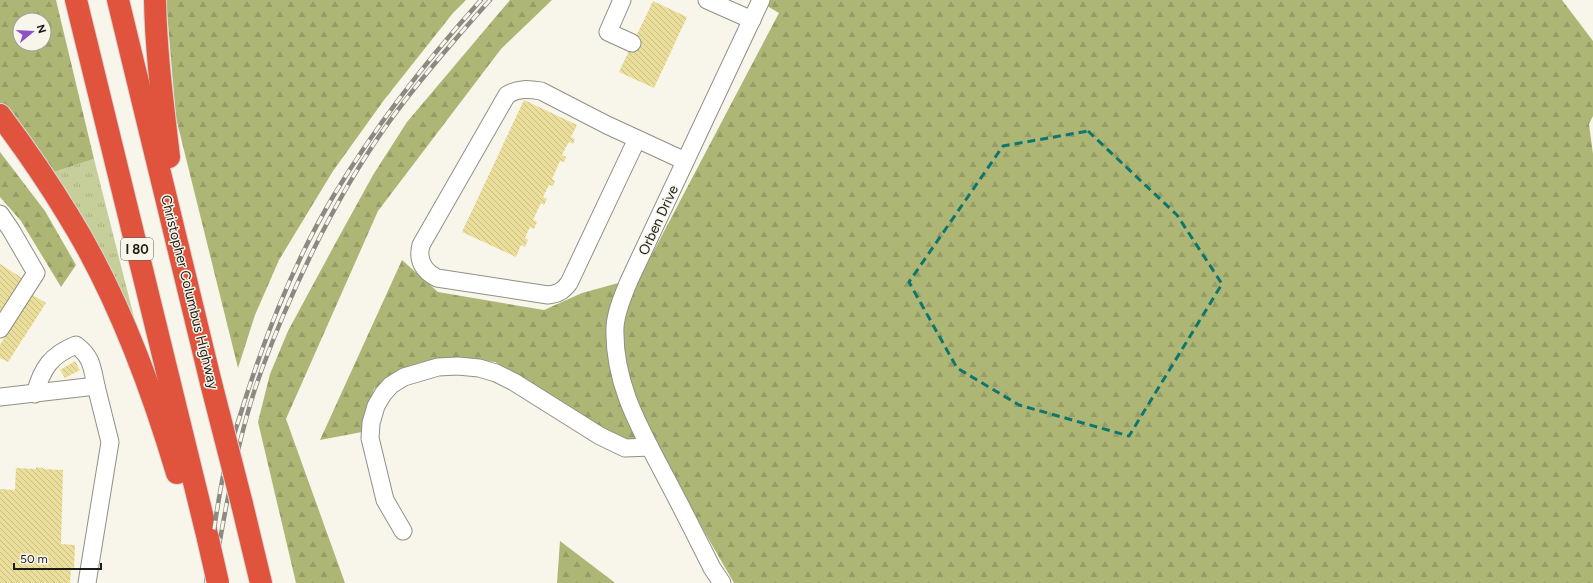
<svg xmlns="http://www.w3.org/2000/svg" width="1593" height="583" font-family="Figtree,sans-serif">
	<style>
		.grass { fill: url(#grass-tufts) }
		.forest { fill: url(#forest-firs); fill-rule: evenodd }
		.building { fill: url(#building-back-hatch) }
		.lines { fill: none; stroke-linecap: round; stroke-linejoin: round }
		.minor-casing { stroke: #919085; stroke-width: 19 }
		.highway-casing { stroke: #d6d6d5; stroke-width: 24 }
		.minor { stroke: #fff; stroke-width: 17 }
		.highway { stroke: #e0533d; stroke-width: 22 }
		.rail-casing { stroke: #8a8982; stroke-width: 4.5 }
		.rail { stroke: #f8f6eb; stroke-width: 3; stroke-dasharray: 9; stroke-linecap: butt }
		.highway-bridge-casing { stroke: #d6d6d5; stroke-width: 24; stroke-linecap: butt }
		.highway-bridge { stroke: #e0533d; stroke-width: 22 }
		.marked { fill: none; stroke: #0f766e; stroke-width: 3; stroke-dasharray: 8 5; stroke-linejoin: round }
		.labels { text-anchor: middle; stroke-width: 3; stroke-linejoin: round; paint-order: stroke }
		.shield { fill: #f8f6eb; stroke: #5e5d57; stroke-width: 1 }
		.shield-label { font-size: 13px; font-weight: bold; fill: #1c1c18 }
		.street-label { font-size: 14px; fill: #1c1c18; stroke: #f8f6eb }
	</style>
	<defs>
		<pattern id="grass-tufts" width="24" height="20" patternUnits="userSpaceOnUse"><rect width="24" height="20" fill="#c6ce99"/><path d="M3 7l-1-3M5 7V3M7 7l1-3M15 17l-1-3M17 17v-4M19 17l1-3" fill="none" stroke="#aab083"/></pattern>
		<pattern id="forest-firs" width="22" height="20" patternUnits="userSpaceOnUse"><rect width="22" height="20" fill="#aeb676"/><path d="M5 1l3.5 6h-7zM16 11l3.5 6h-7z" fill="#959c65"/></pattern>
		<pattern id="building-back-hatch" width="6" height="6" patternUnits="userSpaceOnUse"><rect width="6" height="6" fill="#ebde9b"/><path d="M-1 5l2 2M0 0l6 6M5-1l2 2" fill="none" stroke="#c9be85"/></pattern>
	</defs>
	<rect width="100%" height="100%" fill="#f8f6eb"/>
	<polygon class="grass" points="94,159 142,349 51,173"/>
	<g class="forest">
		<path d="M0 0H56L94 159 51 173 0 105ZM20 20H44V44H20Z"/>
		<polygon points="166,0 466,0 453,13 384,100 333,171 279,260 255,315 238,368 176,118"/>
		<polygon points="510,0 552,0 501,49 378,211 286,419 345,583 296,583 258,422 270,374 288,331 335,244 373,175 407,122"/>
		<polygon points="757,0 1562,0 1593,41 1593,116 1589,124 1593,154 1593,583 734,583 656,448 637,438 626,440 607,431 495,362 455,358 408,367 374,389 362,432 320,440 402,260 438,292 544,310 582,293 640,277 779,13"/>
		<polygon points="0,152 45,211 76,265 61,287 21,221 0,197"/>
		<polygon points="560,541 614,582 615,583 557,583"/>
	</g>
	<g class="building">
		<polygon points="653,1 687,17 654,88 619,72"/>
		<polygon points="524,100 577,125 571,137 575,139 573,144 569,142 562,155 566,157 564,162 560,161 552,179 555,181 553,186 549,185 543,197 547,199 544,205 541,203 533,220 537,222 534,229 530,227 525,238 528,240 525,247 521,245 516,257 462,232"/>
		<polygon points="0,264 22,278 0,314"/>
		<polygon points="31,294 46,303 8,362 0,358 0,345"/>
		<polygon points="75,361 80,370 65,378 60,370"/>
		<polygon points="36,467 43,468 43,469 63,470 61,544 75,545 74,569 71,568 70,583 0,583 0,489 15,490 16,468 36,469"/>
	</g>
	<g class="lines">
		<defs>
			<g id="minor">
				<polyline points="622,0 608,32 632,43"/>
				<polyline points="707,0 752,20"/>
				<path d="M637 139 569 283C563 291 558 294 548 295L437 278C423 271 417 260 421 245L507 95C518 88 529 89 541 91L607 125 685 161"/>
				<polyline points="0,214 11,230 36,273 0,329"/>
				<path d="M0 397 96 386C92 367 92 357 76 345 51 355 42 368 35 394"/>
				<polyline points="403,531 385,500 370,438 371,423 376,406 383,394 391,385 404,377 438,367 458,366 479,368 496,373 514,382 600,436 625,448 650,447"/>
				<polyline points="87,583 110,442 96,386"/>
				<path d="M722 583 712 568C697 538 682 508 666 478 641 430 613 384 615 327 616 311 623 296 629 281L761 0"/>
			</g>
			<g id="highway">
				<polyline points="76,0 208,539"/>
				<polyline points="118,0 211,383"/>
				<path d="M155 0C156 53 163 105 169 157"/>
				<path d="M0 115C24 147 47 180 68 215 116 292 151 386 177 473"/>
				<polyline points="242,504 261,583"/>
			</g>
		</defs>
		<use href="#minor" class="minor-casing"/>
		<use href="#highway" class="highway-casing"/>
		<use href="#minor" class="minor"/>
		<use href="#highway" class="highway"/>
		<defs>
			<g id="rail">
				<path d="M206 583C212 544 217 504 225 466 230 446 237 426 243 406 266 333 295 260 334 195 376 125 426 61 481 0"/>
				<path d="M213 583C222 525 232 468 248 412 257 379 270 347 283 316 312 248 346 182 389 122 420 79 455 39 490 0"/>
			</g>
		</defs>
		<use href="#rail" class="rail-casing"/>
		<use href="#rail" class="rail"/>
		<defs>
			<g id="highway-bridge">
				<polyline points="211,383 242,504"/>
				<polyline points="208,539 218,583"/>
			</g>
		</defs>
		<use href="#highway-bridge" class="highway-bridge-casing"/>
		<use href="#highway-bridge" class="highway-bridge"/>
	</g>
	<path class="marked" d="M1088 131 1177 215 1222 284 1129 436 1019 405 957 368 909 282 1003 146Z"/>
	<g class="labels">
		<rect class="shield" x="121" y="238" width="32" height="22" rx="3"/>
		<g class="shield-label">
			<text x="137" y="254">I 80</text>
		</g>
		<g class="street-label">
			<text transform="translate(658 220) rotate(-65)" y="5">Orben Drive</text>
			<text transform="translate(190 292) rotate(76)" y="5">Christopher Columbus Highway</text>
		</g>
	</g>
	<g transform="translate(32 32) rotate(72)"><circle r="19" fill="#f8f6eb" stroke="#a09f97"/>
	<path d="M0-3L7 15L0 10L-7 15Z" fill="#8f50c6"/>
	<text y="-6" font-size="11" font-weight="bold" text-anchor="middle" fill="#1c1c18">N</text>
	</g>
	<path d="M14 563v6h87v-6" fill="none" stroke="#1c1c18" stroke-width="2"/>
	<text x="20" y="563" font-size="12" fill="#1c1c18" stroke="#f8f6eb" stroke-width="3" paint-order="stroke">50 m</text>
</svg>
